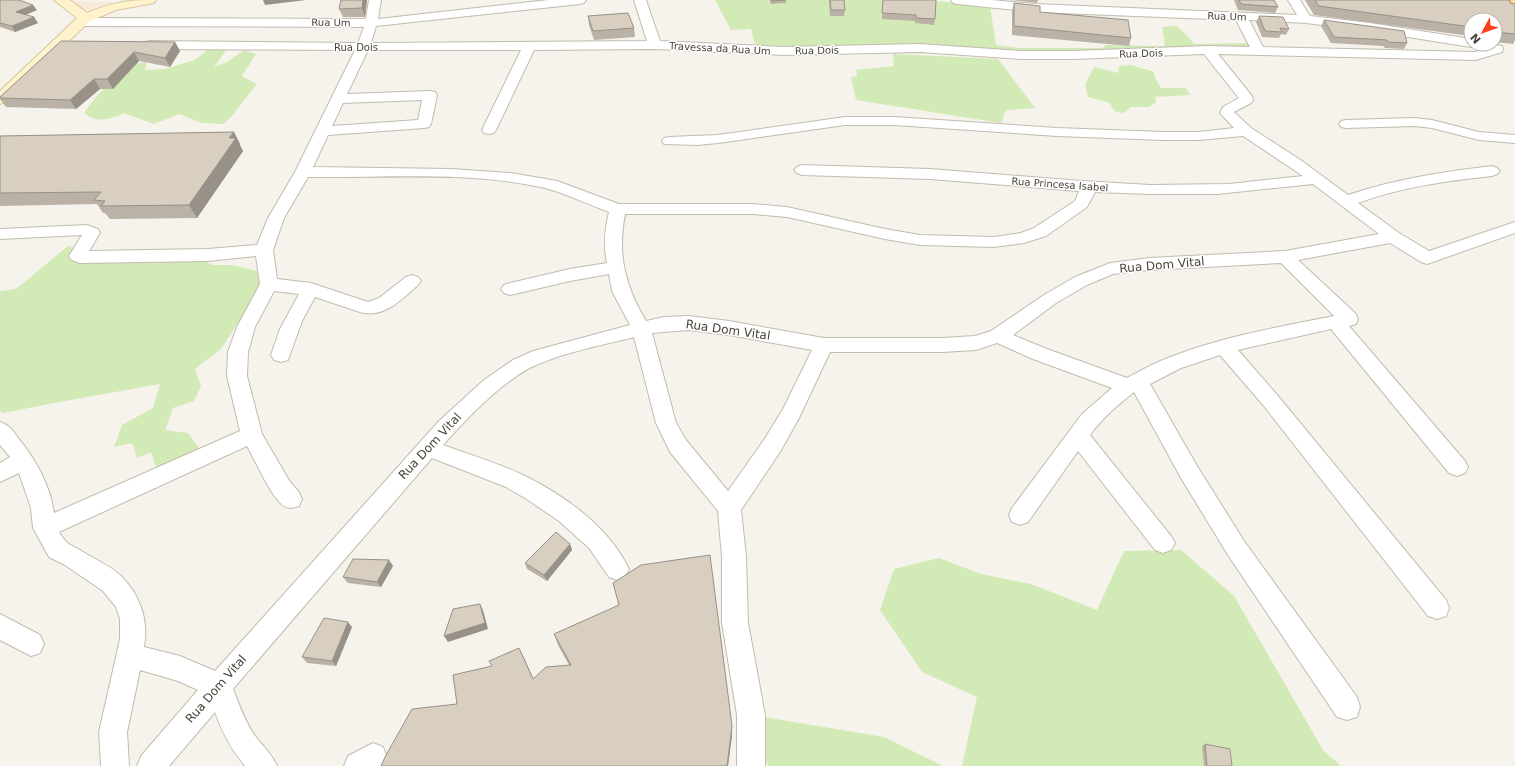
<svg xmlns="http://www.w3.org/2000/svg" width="1515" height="766" font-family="'DejaVu Sans',sans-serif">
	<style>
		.commercial { fill: #f7ead8 }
		.green { fill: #d2eab5 }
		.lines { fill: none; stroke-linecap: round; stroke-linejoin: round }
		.minor-casing { stroke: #c2bbae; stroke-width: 2 }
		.secondary-casing { stroke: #d6c79b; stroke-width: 2 }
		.trunk-casing { stroke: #e0a43c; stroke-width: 2 }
		.minor { fill: #fff; fill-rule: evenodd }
		.secondary { fill: #fff3cd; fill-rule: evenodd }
		.trunk { fill: #ffd985; fill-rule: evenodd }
		.wall { fill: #bab2a6 }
		.shaded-wall { fill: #979187 }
		.building { fill: #d8cfc1; stroke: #979187 }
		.labels { text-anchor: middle; stroke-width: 3; stroke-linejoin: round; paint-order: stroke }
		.far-street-label { font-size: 10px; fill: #4b4439; stroke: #fff }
		.street-label { font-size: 12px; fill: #4b4439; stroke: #fff }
	</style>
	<rect width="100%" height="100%" fill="#f6f3ec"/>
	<polygon class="commercial" points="69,1 118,3 90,13 88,11"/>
	<g class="green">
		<polygon points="715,0 927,0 990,6 996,45 1020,48 1104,48 1105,45 1165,46 1162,27 1177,26 1195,44 1248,43 1258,49 1001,51 755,45 751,29 731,30"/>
		<path d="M210 48 227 49 214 67 227 62 244 50 256 54 242 76 257 84 231 117 223 124 202 123 179 114 154 124 124 113C111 119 97 124 84 113 96 96 111 81 124 65L147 62 145 70 165 69 195 60Z"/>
		<polygon points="893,54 998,59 1035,108 1006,110 1001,123 856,100 851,77 857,76 856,70 894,66"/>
		<polygon points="1131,65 1154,72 1155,78 1161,88 1185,88 1191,95 1155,97 1156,102 1149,107 1131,107 1123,113 1114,111 1110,103 1088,97 1085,85 1094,67 1118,73 1119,66"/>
		<polygon points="68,246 109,260 202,260 212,265 232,265 257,271 261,287 221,349 195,369 201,386 194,401 173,408 165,430 188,433 199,448 175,464 156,467 151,452 137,458 132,443 114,447 122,425 153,408 160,384 54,403 3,413 0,411 0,291 16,289"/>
		<polygon points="1181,550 1234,596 1323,750 1341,766 962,766 977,697 922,672 880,610 894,569 939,558 981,574 1031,584 1097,610 1124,551"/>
		<polygon points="751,715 884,737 943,766 768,766"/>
	</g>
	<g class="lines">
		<defs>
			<g id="minor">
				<path d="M369 0H381L378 19 548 0H586L584 3 580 4 376 26 371 43 647 41 634 0H646L660 41 783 47 920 44 1021 51H1073L1208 46 1250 47 1236 20 1035 12 957 4 953 3 951 0H992L1035 4 1297 15 1288 0H1300L1310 16 1370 23 1471 39V44H1477L1471 47 1370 31 1306 23 1249 20 1263 47 1475 52 1497 45 1502 46 1503 49 1502 52 1476 60 1218 54 1252 96 1253 100 1251 103 1234 112 1251 128 1302 161 1348 195C1395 179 1443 172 1492 166L1497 168 1500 171 1497 174 1492 176C1446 181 1401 187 1358 203L1399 233 1429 251 1515 222V233L1427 264 1421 262 1390 243 1298 260 1356 314 1358 319 1356 324 1349 326 1465 461 1468 467 1465 473 1457 476 1449 473 1331 329 1238 350 1278 396 1446 600 1449 608 1446 616 1437 619 1428 616 1264 406 1220 355 1181 368 1150 384 1197 466 1244 541 1357 697 1360 707 1357 717 1347 720 1337 717 1228 555 1181 478 1134 392C1118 405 1102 418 1090 435L1171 536 1175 543 1171 550 1163 553 1155 550 1078 451 1028 522 1020 525 1012 522 1009 515 1012 508 1082 414 1112 388 1033 359 997 343 976 350 942 352H830L799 418 780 452 741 510 746 557 748 623 765 715V766H737V715L722 623V557L718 511 670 452 656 423 634 337C600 346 559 353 528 369 499 385 465 420 443 445 470 455 498 463 523 475 564 495 609 527 629 569L625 577 617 580 609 577 589 548 559 521 525 498 506 487 432 458 233 689C239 704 244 719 253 733 261 745 271 752 277 766H245C231 749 222 732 215 712L169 766H137L141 756 198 690 178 681 140 670 127 732 129 766H101L99 732 120 639V619L116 607 103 591 65 565 49 557 33 528 31 508 19 473 0 482V463L10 457 0 445V422C9 425 13 430 18 438 36 460 50 485 54 513L240 431 227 376 228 352 237 327 260 284 256 256 208 261 80 263 72 260 69 256 82 235 0 239V229L87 225 98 229 100 233 89 251 208 249 257 245 268 218 295 172 355 50 150 49 145 48 144 45 145 42 150 41 358 43 364 27 82 26 78 25 76 22 78 19 82 18 366 19ZM655 49 783 55 920 52 1021 59H1073L1204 54 1238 97 1239 98 1223 107 1220 113 1234 128 1199 132H1163L1057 128 894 117H845L718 135 669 137 664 138 662 141 664 144 697 145 718 143 845 125H894L1057 136 1163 140H1199L1243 136 1303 176 1229 184 1150 185 1082 181 930 169 802 165 797 167 794 170 797 173 802 175 930 179 1079 191 1075 201 1034 228 1021 233 994 237 920 235 885 229 787 207 753 204H619L557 181 511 173 451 169 313 167 328 135 424 128 429 127 431 124 437 95 435 92 430 91 347 94 368 50H521L482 130 484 133 489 134 494 133 496 130 534 50ZM422 100 418 120 332 126 343 103ZM308 177C385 178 465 171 541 187 563 192 587 204 609 212 605 229 603 245 607 263L570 269 510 283 504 285 501 289 504 293 510 295 570 281 609 274 612 291 630 325 533 351 513 360 484 380 439 421 215 671 180 656 144 647C149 620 140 595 121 576 112 567 96 560 85 553 71 544 68 547 59 532L247 446C255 460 272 499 284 506 289 509 293 508 299 506L302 499 299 492 290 482 262 434 247 376 248 352 255 327 274 291 299 294 280 329 271 355 274 360 281 362 288 360 302 321 315 297 360 312C384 319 402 299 418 285L421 281 418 277 412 275 406 277 379 298 368 302 311 283 277 279 273 250 284 218ZM1313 184 1379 234 1285 251 1149 258 1110 263 1075 277 1044 295 991 331 975 336 942 338H824L729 321 689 316 664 317 646 321C625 286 617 254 625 214H753L787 217 885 239 920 245 994 247 1024 243 1046 236 1087 207 1095 192 1150 194H1217ZM1281 263 1334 316C1278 327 1221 337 1168 358 1154 363 1140 371 1127 378L1047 349 1013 335 1056 303 1087 285 1113 274 1149 270ZM689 330 729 335 812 350 783 409 764 440 728 491 686 440 676 423 652 333Z"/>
				<polygon points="1415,118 1432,120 1479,132 1515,135 1515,143 1479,140 1432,128 1415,126 1346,128 1341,127 1339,124 1341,121 1346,120"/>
				<polygon points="0,614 40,635 44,644 40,653 31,656 0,640"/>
				<polygon points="373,743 383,747 387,757 383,766 344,766 348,756"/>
			</g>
			<path id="secondary" d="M54 0H70L87 13C113 2 128 0 156 0L154 3 116 10 90 21 5 102 0 104V91L77 18Z"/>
			<polygon id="trunk" points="1491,0 1515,0 1515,7 1493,3"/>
		</defs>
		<use href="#minor" class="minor-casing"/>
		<use href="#secondary" class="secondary-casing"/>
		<use href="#trunk" class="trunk-casing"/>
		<use href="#minor" class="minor"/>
		<use href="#secondary" class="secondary"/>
		<use href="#trunk" class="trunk"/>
	</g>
	<g class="wall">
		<polygon points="0,0 37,10 26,15 38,23 15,32 0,27"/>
		<polygon points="341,0 367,0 365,17 343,17 339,9"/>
		<polygon points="770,0 786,0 786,3 771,4"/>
		<polygon points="829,0 844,0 845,10 844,16 830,16"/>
		<polygon points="883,0 935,19 934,25 915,23 915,21 882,19"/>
		<polygon points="1011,0 1038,0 1037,3"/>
		<polygon points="1234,0 1274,0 1278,7 1275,13 1238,10"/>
		<polygon points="1305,0 1510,0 1510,3 1515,4 1515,40 1513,44 1495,42 1495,20 1471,20 1471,37 1470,36 1314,15"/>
		<polygon points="1014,3 1040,12 1131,38 1129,46 1012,35 1012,11"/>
		<polygon points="588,16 634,28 635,37 594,40 589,25"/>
		<polygon points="1259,16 1289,29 1286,35 1281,34 1279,38 1262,37 1256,22"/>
		<polygon points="1324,20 1407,43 1404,49 1385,48 1383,46 1331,43 1321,26"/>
		<polygon points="61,41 175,42 180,51 170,67 139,61 113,89 100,89 76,109 6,107 0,99 0,97"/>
		<polygon points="234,132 240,144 240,145 243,151 197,218 110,219 105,213 103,213 97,204 0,206 0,136"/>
		<polygon points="570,544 572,550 547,581 527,569 525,563"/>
		<polygon points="393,566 381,587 348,583 343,577"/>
		<polygon points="613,583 732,726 732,735 728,766 381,766 457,704 492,666 519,648 533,679 569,665 558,645 554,634 619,605"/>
		<polygon points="352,627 336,666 307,663 302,657"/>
		<polygon points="1205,744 1232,766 1204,766 1202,746"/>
	</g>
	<g class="shaded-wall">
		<polygon points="263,0 306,0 265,5"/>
		<polygon points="363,0 367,0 365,17 362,8"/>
		<polygon points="33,5 37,10 20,17 16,12"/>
		<polygon points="34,17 38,23 15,32 12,26"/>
		<polygon points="175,42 180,51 170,67 165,58"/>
		<polygon points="134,52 139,61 113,89 107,79"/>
		<polygon points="94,79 100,89 76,109 70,100"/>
		<polygon points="234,132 240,144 240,145 243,151 197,218 189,205 229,138"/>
		<polygon points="570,544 572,550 547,581 544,575"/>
		<polygon points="389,560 393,566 381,587 377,582"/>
		<polygon points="480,604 483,610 488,629 448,642 444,636"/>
		<polygon points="348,622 352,627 336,666 332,661"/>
		<polygon points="519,648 524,658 538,689 533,679"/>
		<polygon points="732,726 732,735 728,766 727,766"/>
	</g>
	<g class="building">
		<polygon points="0,0 19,0 33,5 16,12 34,17 12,26 0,23"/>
		<polygon points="341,0 363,0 362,8 339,9"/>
		<polygon points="771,0 785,0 771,1"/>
		<polygon points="830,0 844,0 845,10 831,10"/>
		<polygon points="883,0 936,0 935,19 916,18 916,15 882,13"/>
		<polygon points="1239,0 1274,0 1278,7 1241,4"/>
		<polygon points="1315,0 1510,0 1510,3 1515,4 1515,34 1495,32 1495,20 1471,20 1471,27 1319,6"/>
		<polygon points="1014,3 1040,6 1040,12 1128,20 1131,38 1014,26"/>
		<polygon points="628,13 634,28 593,31 588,16"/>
		<polygon points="1259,16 1283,17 1289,29 1280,28 1282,32 1265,31"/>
		<polygon points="1324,20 1404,31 1407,43 1388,42 1387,40 1334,37"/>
		<polygon points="61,41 175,42 165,58 134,52 107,79 94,79 70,100 0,98 0,97"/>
		<polygon points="234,132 229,138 236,138 189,205 101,206 105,201 94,200 101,192 0,193 0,136"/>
		<polygon points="556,532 570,544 544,575 525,563"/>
		<polygon points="710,555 732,726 727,766 381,766 385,757 412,709 457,704 453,675 492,666 489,661 519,648 533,679 546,667 571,665 554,634 619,605 613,583 641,565"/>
		<polygon points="353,559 389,560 377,582 343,577"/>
		<polygon points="480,604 485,623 444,636 453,609"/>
		<polygon points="324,618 348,622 332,661 302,657"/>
		<polygon points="1205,744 1230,749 1232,766 1207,766"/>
	</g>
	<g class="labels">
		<g class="far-street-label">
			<text transform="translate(1227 16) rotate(2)" y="4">Rua Um</text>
			<text transform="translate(331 22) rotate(1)" y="4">Rua Um</text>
			<text x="356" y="51">Rua Dois</text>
			<text transform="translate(720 48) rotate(3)" y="4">Travessa da Rua Um</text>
			<text transform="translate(817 50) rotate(-1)" y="4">Rua Dois</text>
			<text transform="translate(1141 53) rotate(-2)" y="4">Rua Dois</text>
			<text transform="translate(1060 184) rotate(4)" y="4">Rua Princesa Isabel</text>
		</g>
		<g class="street-label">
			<text transform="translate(1162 265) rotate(-5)" y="4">Rua Dom Vital</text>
			<text transform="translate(728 330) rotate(8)" y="4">Rua Dom Vital</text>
			<text transform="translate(430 446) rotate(-47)" y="4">Rua Dom Vital</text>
			<text transform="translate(216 689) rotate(-49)" y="4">Rua Dom Vital</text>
		</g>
	</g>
	<g transform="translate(1483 32) rotate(229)"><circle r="19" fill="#ffffff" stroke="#b7b4b0"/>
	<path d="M0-3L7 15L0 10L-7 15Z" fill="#fc3f1d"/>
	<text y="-6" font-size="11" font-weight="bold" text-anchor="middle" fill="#4b4439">N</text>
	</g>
</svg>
